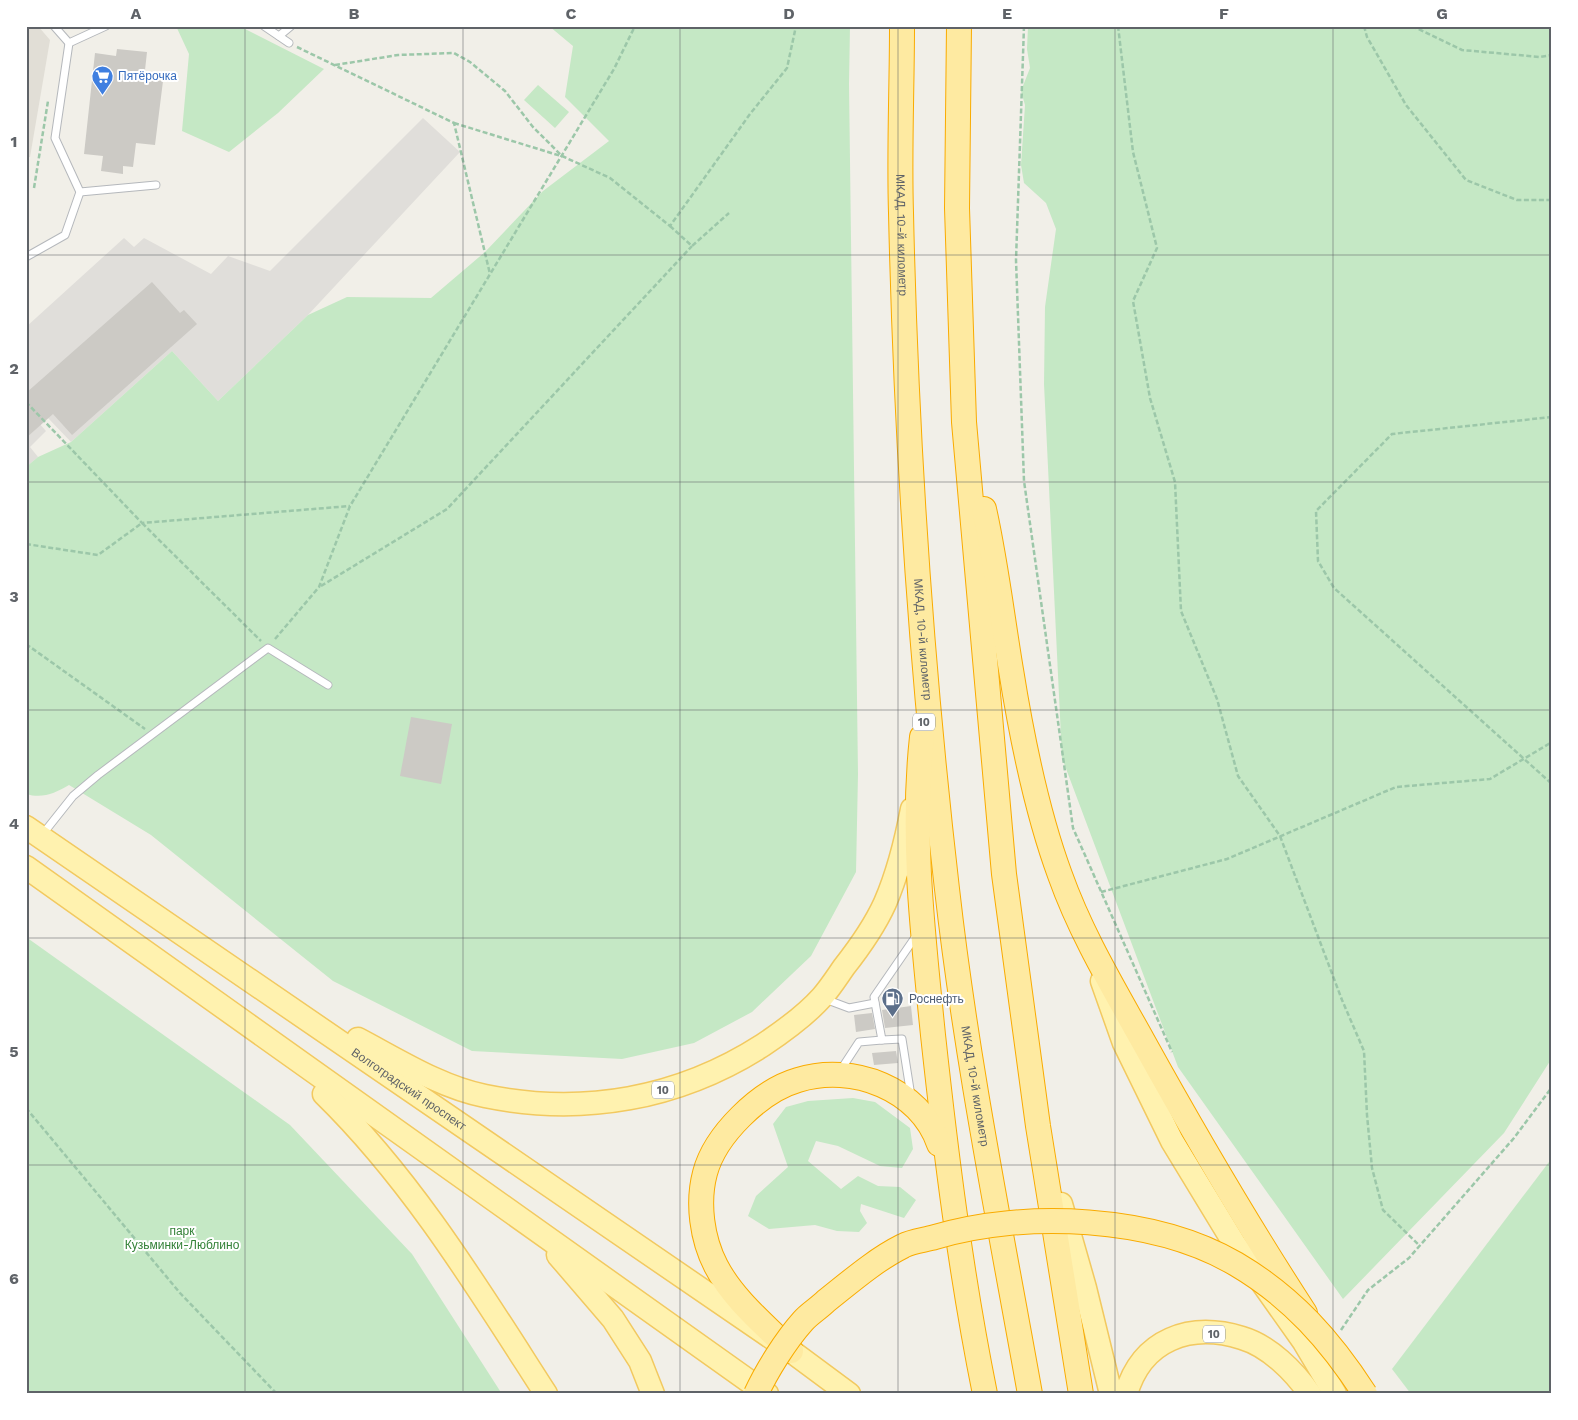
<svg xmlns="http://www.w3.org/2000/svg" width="1578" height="1420" font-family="'Work Sans',sans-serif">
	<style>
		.industrial { fill: #e0deda }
		.education { fill: #e1ded6 }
		.green { fill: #c5e8c5 }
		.building { fill: #cccac5 }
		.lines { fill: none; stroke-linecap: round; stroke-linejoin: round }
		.service-casing { stroke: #b5b8bc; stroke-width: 9 }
		.primary-casing { stroke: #f2c960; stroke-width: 25 }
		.trunk-casing { stroke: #f9ab00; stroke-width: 26 }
		.path { stroke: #9cc7a9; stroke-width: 2.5; stroke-dasharray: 5 2.5; stroke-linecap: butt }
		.service { stroke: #fff; stroke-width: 7 }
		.primary { stroke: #fff2af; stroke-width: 22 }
		.trunk { stroke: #feeaa1; stroke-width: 24 }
		.trunk-bridge-casing { stroke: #f9ab00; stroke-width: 26; stroke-linecap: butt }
		.trunk-bridge { stroke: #feeaa1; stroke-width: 24 }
		.grid { fill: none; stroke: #5f6368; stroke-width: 1; stroke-opacity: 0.55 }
		.labels { text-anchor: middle; stroke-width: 4; stroke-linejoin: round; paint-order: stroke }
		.shield { fill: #fff; stroke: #8f9295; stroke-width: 1 }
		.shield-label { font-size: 11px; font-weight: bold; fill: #5f6368 }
		.shop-label { font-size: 12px; fill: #366cbe; stroke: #fff; text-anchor: start }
		.street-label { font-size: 12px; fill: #5f6368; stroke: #fff }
		.service-label { font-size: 12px; fill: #4e5e75; stroke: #fff; text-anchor: start }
		.park-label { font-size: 12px; fill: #348238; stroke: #fff }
		.neatline { fill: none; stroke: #5f6368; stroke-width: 2 }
		.grid-label { font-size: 16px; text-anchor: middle; font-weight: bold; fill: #5f6368 }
	</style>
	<rect width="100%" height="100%" fill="#f1efe8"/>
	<g class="industrial">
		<polygon points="423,118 460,152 308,315 218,401 172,351 71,442 26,395 26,327 124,238 134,247 144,238 211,274 228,256 270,271"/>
		<polygon points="26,409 46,431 30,447 38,457 26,467"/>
	</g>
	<polygon class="education" points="26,26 38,26 50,40 30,157 26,158"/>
	<g class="green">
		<polygon points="176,26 239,26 324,69 278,113 229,152 182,131 189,54"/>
		<path d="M549 26H850L849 84 858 774 856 872 811 956 752 1012 694 1043 622 1059 472 1051 333 981 151 835 69 785C55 793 43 799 26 794V467L38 457 71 442 172 351 218 401 308 315 347 297 431 298 485 252 543 191 609 141 565 97 573 46Z"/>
		<polygon points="1028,26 1552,26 1552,1058 1504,1133 1343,1299 1178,1067 1062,758 1044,384 1045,307 1056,229 1046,203 1024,183 1021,165 1025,105 1021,91 1030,68 1027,49"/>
		<polygon points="538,85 569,112 555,128 524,100"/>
		<polygon points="26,937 290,1125 412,1254 502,1394 26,1394"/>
		<polygon points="853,1098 875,1102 910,1128 913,1149 902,1168 880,1166 838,1146 816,1141 808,1161 841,1189 858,1176 878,1186 900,1187 916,1200 904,1218 861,1204 860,1211 867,1223 859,1232 837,1231 815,1225 769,1229 748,1216 756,1196 788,1167 773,1124 786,1107 808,1101"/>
		<polygon points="1552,1158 1552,1394 1411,1394 1392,1369"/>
	</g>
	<g class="building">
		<polygon points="117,49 147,52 144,79 163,81 155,145 136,143 133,167 123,166 123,174 101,171 103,156 84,154 95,53 116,56"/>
		<polygon points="152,282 180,313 184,310 197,324 72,435 53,414 26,438 26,393"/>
		<polygon points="411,717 452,724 441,784 400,776"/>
		<polygon points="911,1006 913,1025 885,1028 882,1010"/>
		<polygon points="872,1013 875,1029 856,1032 854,1015"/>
		<polygon points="896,1051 898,1063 874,1065 872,1053"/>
	</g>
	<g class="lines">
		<defs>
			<g id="service">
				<polyline points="54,26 69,43 106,26"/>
				<polyline points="264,26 289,43"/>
				<polyline points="279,36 291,26"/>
				<polyline points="80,192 156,185"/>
				<polyline points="26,257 65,235 80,192 55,138 69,43"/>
				<polyline points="42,835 73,796 98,775 268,648 328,685"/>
				<polyline points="825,999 849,1008 875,1003"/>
				<polyline points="840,1071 859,1042 882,1040"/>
				<polyline points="911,1096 902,1039 882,1040 874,997 916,936"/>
			</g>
			<g id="primary">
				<path id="s1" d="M26 827 791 1351 849 1394"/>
				<polyline points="26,867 767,1394"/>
				<polyline points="1102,981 1124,1043 1172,1141 1234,1243 1304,1342 1335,1394"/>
				<path d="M358 1039C398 1060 440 1087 485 1096 583 1116 679 1099 763 1045 784 1031 805 1016 822 997 830 988 837 977 844 967 859 948 875 925 885 903 898 873 906 841 912 809"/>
				<path d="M324 1094C413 1181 479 1290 546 1394"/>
				<polyline points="1061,1204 1085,1288 1111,1394"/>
				<polyline points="558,1255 613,1319 640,1361 653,1394"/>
				<path d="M1126 1394C1142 1339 1190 1322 1242 1338 1269 1346 1294 1371 1310 1394"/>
			</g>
			<g id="trunk">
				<path id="s2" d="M902 26C902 88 899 151 901 213 906 439 921 665 947 889 966 1058 1000 1226 1030 1394"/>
				<polyline points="959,26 957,208 964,422 1004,874 1038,1126 1081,1394"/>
				<path d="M984 509C996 563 1002 616 1011 670 1022 739 1036 810 1060 875 1081 934 1113 987 1143 1041 1194 1133 1247 1224 1305 1313"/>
				<path d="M922 737C911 839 923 934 933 1035 946 1155 961 1275 985 1394"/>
				<path d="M791 1351C765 1325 733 1299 716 1266 702 1239 697 1203 705 1173 715 1135 760 1091 798 1080 853 1063 920 1089 939 1144"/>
			</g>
		</defs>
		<use href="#service" class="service-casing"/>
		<use href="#primary" class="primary-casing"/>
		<use href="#trunk" class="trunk-casing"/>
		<g class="path">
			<polyline points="1024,26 1016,260 1024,481 1073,828 1172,1052"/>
			<polyline points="1118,26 1133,152 1157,248 1133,301 1150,398 1175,482 1181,611 1217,699 1238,776 1280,836 1342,1000 1364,1051 1367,1115 1372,1168 1383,1210 1420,1246"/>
			<polyline points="1364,26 1367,37 1406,105 1466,180 1517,200 1552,200"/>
			<polyline points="1412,26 1462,50 1540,57 1552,55"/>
			<polyline points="297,47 454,123 490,274"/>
			<polyline points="335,65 398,55 454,53 470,62 505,91 533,127 562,156 610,178 670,226 750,114 787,68 796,26"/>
			<polyline points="454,123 561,156"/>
			<polyline points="34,188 48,101"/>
			<polyline points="670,226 692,246 729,213"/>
			<polyline points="26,402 142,523 350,506"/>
			<polyline points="1552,417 1392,434 1316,511 1318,561 1334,588 1552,784"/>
			<polyline points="26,544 98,555 142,523 261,641"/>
			<polyline points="321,586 447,509 692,246"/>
			<polyline points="275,639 319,587 350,506 614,69 635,26"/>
			<polyline points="26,644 145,729"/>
			<polyline points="1101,892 1227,859 1396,787 1490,779 1552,742"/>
			<polyline points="26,1108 180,1293 277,1394"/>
			<polyline points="1341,1330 1368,1290 1409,1258 1514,1138 1552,1087"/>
		</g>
		<use href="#service" class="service"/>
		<use href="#primary" class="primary"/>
		<use href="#trunk" class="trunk"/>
		<defs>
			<path id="trunk-bridge" d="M756 1394C767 1370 786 1340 803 1321 809 1314 819 1308 826 1301 850 1282 875 1260 903 1246 912 1241 925 1240 935 1237 1025 1210 1154 1216 1236 1264 1292 1297 1330 1340 1365 1394"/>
		</defs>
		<use href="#trunk-bridge" class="trunk-bridge-casing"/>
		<use href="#trunk-bridge" class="trunk-bridge"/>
	</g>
	<path class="grid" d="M245 26V1394M463 26V1394M680 26V1394M898 26V1394M1115 26V1394M1333 26V1394M26 255H1552M26 482H1552M26 710H1552M26 938H1552M26 1165H1552"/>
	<defs>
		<symbol id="supermarket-pin" viewBox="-11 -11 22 30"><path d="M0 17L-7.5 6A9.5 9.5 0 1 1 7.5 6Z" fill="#3f7fe0" stroke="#fff"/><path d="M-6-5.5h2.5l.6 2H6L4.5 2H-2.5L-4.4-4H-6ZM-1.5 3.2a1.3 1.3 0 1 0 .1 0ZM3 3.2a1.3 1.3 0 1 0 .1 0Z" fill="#fff"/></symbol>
		<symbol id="fuel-pin" viewBox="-11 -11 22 30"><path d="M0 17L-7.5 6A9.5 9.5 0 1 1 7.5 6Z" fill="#5c6f8a" stroke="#fff"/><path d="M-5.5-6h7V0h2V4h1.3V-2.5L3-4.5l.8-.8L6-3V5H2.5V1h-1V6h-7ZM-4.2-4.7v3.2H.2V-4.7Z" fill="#fff"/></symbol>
	</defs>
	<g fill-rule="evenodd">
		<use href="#supermarket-pin" x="90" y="64" width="25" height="34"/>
		<use href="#fuel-pin" x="880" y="986" width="25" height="34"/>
	</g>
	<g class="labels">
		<g class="shield">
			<rect x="913" y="713.5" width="22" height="17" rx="4"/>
			<rect x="652" y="1081.5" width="22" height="17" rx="4"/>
			<rect x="1203" y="1325.5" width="22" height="17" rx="4"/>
		</g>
		<g class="shield-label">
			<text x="924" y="726">10</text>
			<text x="663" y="1094">10</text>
			<text x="1214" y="1338">10</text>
		</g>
		<g class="shop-label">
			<text x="118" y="80">Пятёрочка</text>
		</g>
		<g class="street-label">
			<text dy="4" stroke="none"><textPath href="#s2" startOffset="209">МКАД, 10-й километр</textPath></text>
			<text dy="4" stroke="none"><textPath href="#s2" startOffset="614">МКАД, 10-й километр</textPath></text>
			<text dy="4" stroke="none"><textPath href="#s2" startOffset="1064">МКАД, 10-й километр</textPath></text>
			<text dy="4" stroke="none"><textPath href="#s1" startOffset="464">Волгоградский проспект</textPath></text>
		</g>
		<g class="service-label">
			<text x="909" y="1003">Роснефть</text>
		</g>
		<g class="park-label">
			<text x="182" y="1235">парк<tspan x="182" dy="14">Кузьминки-Люблино</tspan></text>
		</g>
	</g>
	<rect width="1578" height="1420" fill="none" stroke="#ffffff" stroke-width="55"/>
	<rect x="28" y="28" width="1522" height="1364" class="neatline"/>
	<g class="grid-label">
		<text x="136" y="19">A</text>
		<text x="354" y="19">B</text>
		<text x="571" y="19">C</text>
		<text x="789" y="19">D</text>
		<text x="1007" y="19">E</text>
		<text x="1224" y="19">F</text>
		<text x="1442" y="19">G</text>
		<text x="14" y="147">1</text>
		<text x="14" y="374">2</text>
		<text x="14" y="602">3</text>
		<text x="14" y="829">4</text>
		<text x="14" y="1057">5</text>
		<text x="14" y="1284">6</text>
	</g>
</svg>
